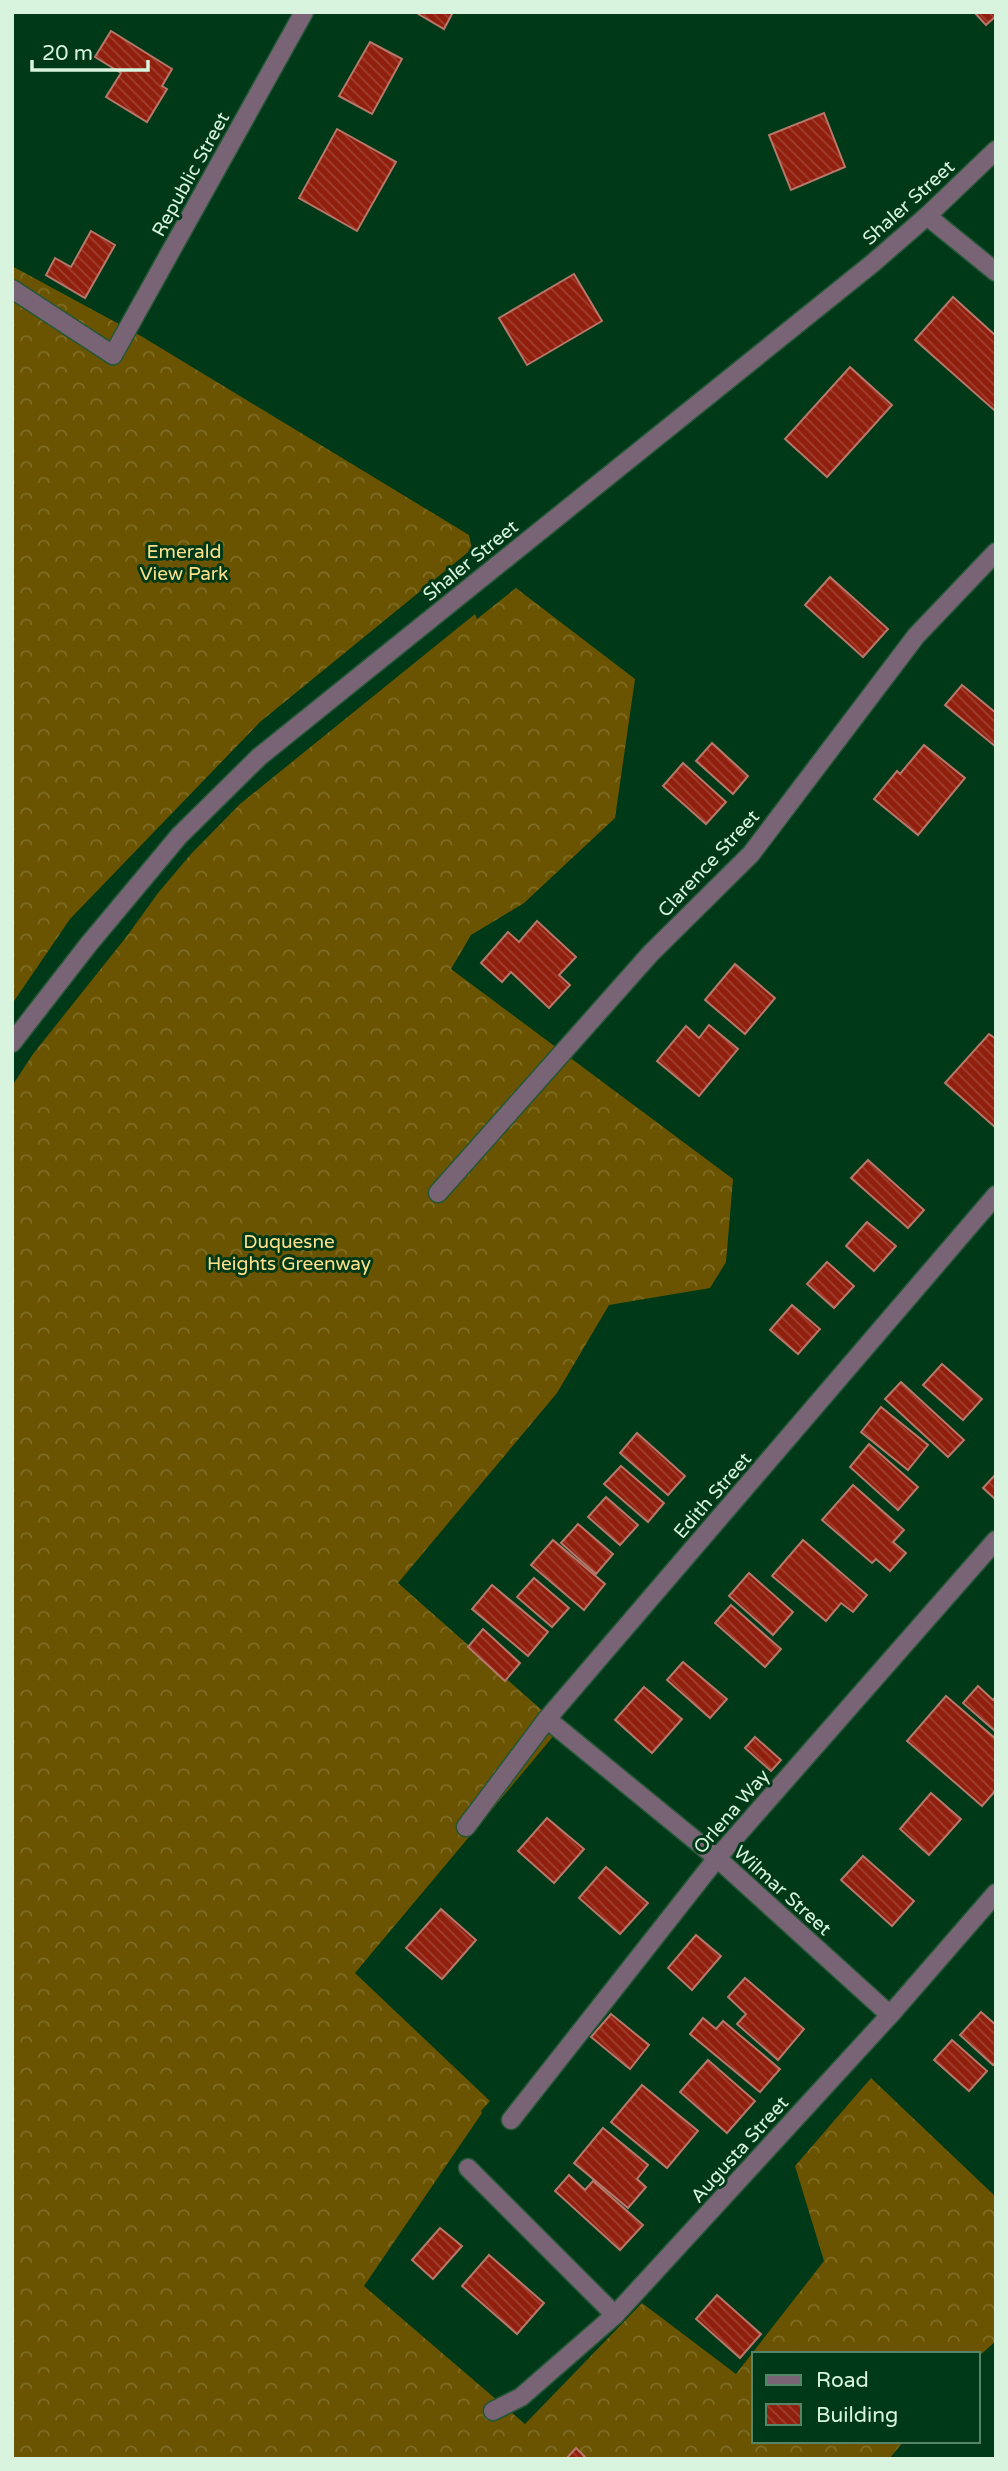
<svg xmlns="http://www.w3.org/2000/svg" width="1008" height="2471" font-family="'Varela Round',sans-serif">
	<style>
		.forest { fill: url(#forest-crowns) }
		.building { fill: url(#building-back-hatch); stroke: #b7786b; stroke-width: 2 }
		.lines { fill: none; stroke-linecap: round; stroke-linejoin: round }
		.service-casing { stroke: #235737; stroke-width: 21 }
		.minor-casing { stroke: #235737; stroke-width: 21 }
		.tertiary-casing { stroke: #235737; stroke-width: 21 }
		.service { stroke: #796475; stroke-width: 18 }
		.minor { stroke: #796475; stroke-width: 18 }
		.tertiary { stroke: #796475; stroke-width: 18 }
		.labels { text-anchor: middle; stroke-width: 6; stroke-linejoin: round; paint-order: stroke }
		.street-label { font-size: 19px; fill: #d8f4de; stroke: #003917 }
		.park-label { font-size: 19px; fill: #fde08b; stroke: #003917 }
	</style>
	<defs>
		<pattern id="forest-crowns" width="20" height="18" patternUnits="userSpaceOnUse" patternTransform="scale(1.75)"><rect width="20" height="18" fill="#6a5401"/><path d="M2 6a3 3 0 1 1 6 0M12 15a3 3 0 1 1 6 0" fill="none" stroke="#7f6d26"/></pattern>
		<pattern id="building-back-hatch" width="6" height="6" patternUnits="userSpaceOnUse" patternTransform="scale(1.75)"><rect width="6" height="6" fill="#911f0d"/><path d="M-1 5l2 2M0 0l6 6M5-1l2 2" fill="none" stroke="#a04030"/></pattern>
	</defs>
	<rect width="100%" height="100%" fill="#003917"/>
	<g class="forest">
		<polygon points="12,266 141,336 469,535 472,549 260,722 70,919 12,1004"/>
		<polygon points="516,588 635,679 615,818 524,903 471,935 451,969 733,1179 726,1262 710,1288 609,1305 557,1393 398,1583 561,1727 355,1973 490,2101 481,2111 482,2113 364,2286 525,2424 642,2303 736,2374 824,2261 795,2166 871,2078 996,2197 996,2341 978,2357 978,2354 754,2354 754,2441 904,2441 889,2459 12,2459 12,1086 33,1054 127,936 158,893 191,854 240,804 475,614 477,619"/>
	</g>
	<g class="building">
		<polygon points="415,12 453,12 444,29"/>
		<polygon points="974,12 996,12 996,16 986,25"/>
		<polygon points="111,31 172,69 162,86 167,89 147,122 106,97 121,73 95,57"/>
		<polygon points="370,42 402,59 372,114 339,96"/>
		<polygon points="824,113 845,167 791,190 769,135"/>
		<polygon points="337,129 396,162 357,231 299,198"/>
		<polygon points="91,231 115,245 85,298 46,275 55,258 71,267"/>
		<polygon points="574,274 602,321 527,365 499,318"/>
		<polygon points="953,297 996,336 996,408 994,410 915,340"/>
		<polygon points="850,367 892,405 827,477 785,439"/>
		<polygon points="830,577 888,629 863,657 805,605"/>
		<polygon points="962,685 996,713 996,747 945,705"/>
		<polygon points="712,743 748,776 733,794 696,761"/>
		<polygon points="924,745 965,778 918,835 874,799 897,771 900,774"/>
		<polygon points="683,763 726,802 706,824 663,786"/>
		<polygon points="537,921 576,957 559,975 570,985 549,1008 511,972 502,982 481,963 508,932 519,942"/>
		<polygon points="735,964 775,998 745,1034 705,1000"/>
		<polygon points="709,1025 738,1049 699,1096 657,1061 686,1026 699,1038"/>
		<polygon points="989,1034 996,1039 996,1128 945,1083"/>
		<polygon points="868,1160 924,1210 908,1228 851,1178"/>
		<polygon points="867,1222 896,1246 874,1271 846,1246"/>
		<polygon points="827,1262 854,1286 834,1308 807,1284"/>
		<polygon points="792,1305 820,1329 798,1354 770,1330"/>
		<polygon points="942,1364 982,1399 963,1420 923,1385"/>
		<polygon points="901,1382 964,1440 948,1457 885,1399"/>
		<polygon points="881,1407 928,1445 908,1470 861,1432"/>
		<polygon points="637,1433 685,1476 668,1495 620,1453"/>
		<polygon points="869,1444 918,1487 898,1510 850,1467"/>
		<polygon points="621,1466 664,1503 648,1522 604,1484"/>
		<polygon points="995,1475 996,1475 996,1500 983,1488"/>
		<polygon points="853,1485 904,1530 893,1542 906,1553 890,1571 876,1559 872,1563 822,1520"/>
		<polygon points="606,1497 638,1525 620,1545 588,1517"/>
		<polygon points="578,1524 613,1554 596,1574 561,1543"/>
		<polygon points="553,1540 605,1584 584,1610 531,1565"/>
		<polygon points="803,1540 867,1595 853,1612 841,1603 826,1621 772,1576"/>
		<polygon points="749,1573 793,1612 773,1635 729,1596"/>
		<polygon points="534,1578 569,1608 552,1627 517,1597"/>
		<polygon points="492,1585 548,1632 528,1656 472,1609"/>
		<polygon points="731,1605 781,1649 765,1667 715,1623"/>
		<polygon points="483,1629 520,1663 505,1681 468,1647"/>
		<polygon points="683,1662 727,1699 710,1718 667,1680"/>
		<polygon points="978,1686 993,1700 996,1696 996,1732 963,1703"/>
		<polygon points="644,1687 682,1719 652,1753 615,1720"/>
		<polygon points="946,1696 996,1739 996,1790 982,1806 907,1741"/>
		<polygon points="755,1737 781,1760 771,1771 745,1748"/>
		<polygon points="931,1793 961,1819 929,1855 900,1829"/>
		<polygon points="547,1818 584,1849 554,1883 518,1851"/>
		<polygon points="863,1856 914,1901 892,1926 841,1880"/>
		<polygon points="606,1867 648,1903 620,1934 579,1898"/>
		<polygon points="441,1909 476,1940 442,1979 406,1948"/>
		<polygon points="696,1935 721,1956 692,1990 668,1968"/>
		<polygon points="745,1978 804,2029 778,2060 737,2024 746,2014 728,1997"/>
		<polygon points="981,2012 996,2025 996,2062 993,2065 960,2035"/>
		<polygon points="611,2014 649,2045 630,2069 591,2037"/>
		<polygon points="703,2018 716,2029 723,2021 780,2069 760,2092 690,2034"/>
		<polygon points="952,2040 987,2071 969,2091 934,2060"/>
		<polygon points="708,2060 755,2101 727,2133 680,2092"/>
		<polygon points="642,2085 698,2131 667,2168 611,2122"/>
		<polygon points="603,2128 648,2165 637,2179 646,2187 628,2208 574,2163"/>
		<polygon points="569,2175 585,2190 593,2181 643,2225 620,2250 555,2191"/>
		<polygon points="440,2228 462,2246 433,2279 412,2260"/>
		<polygon points="489,2255 544,2303 517,2334 462,2286"/>
		<polygon points="717,2295 761,2334 740,2358 696,2319"/>
		<polygon points="576,2448 587,2459 566,2459"/>
	</g>
	<g class="lines">
		<defs>
			<g id="service">
				<polyline points="12,289 113,355"/>
				<polyline points="468,2168 615,2315"/>
			</g>
			<g id="minor">
				<polyline points="927,216 996,272"/>
				<polyline points="113,355 304,12"/>
				<polyline points="438,1193 651,953 751,854 916,636 996,552"/>
				<polyline points="547,1719 717,1858 890,2015"/>
				<polyline points="466,1827 547,1719 996,1195"/>
				<polyline points="511,2120 717,1858 996,1540"/>
				<polyline points="493,2411 521,2397 615,2315 890,2015 996,1893"/>
			</g>
			<polyline id="tertiary" points="12,1043 88,945 179,836 259,757 873,263 927,216 996,150"/>
		</defs>
		<use href="#service" class="service-casing"/>
		<use href="#minor" class="minor-casing"/>
		<use href="#tertiary" class="tertiary-casing"/>
		<use href="#service" class="service"/>
		<use href="#minor" class="minor"/>
		<use href="#tertiary" class="tertiary"/>
	</g>
	<g class="labels">
		<g class="street-label">
			<text transform="translate(190 174) rotate(-61)" y="7">Republic Street</text>
			<text transform="translate(908 202) rotate(-42)" y="7">Shaler Street</text>
			<text transform="translate(470 560) rotate(-39)" y="7">Shaler Street</text>
			<text transform="translate(708 863) rotate(-47)" y="7">Clarence Street</text>
			<text transform="translate(712 1495) rotate(-49)" y="7">Edith Street</text>
			<text transform="translate(731 1811) rotate(-49)" y="7">Orlena Way</text>
			<text transform="translate(783 1890) rotate(42)" y="7">Wilmar Street</text>
			<text transform="translate(739 2149) rotate(-48)" y="7">Augusta Street</text>
		</g>
		<g class="park-label">
			<text x="184" y="558">Emerald<tspan x="184" dy="22">View Park</tspan></text>
			<text x="289" y="1248">Duquesne<tspan x="289" dy="22">Heights Greenway</tspan></text>
		</g>
	</g>
	<rect width="1008" height="2471" fill="none" stroke="#d8f4de" stroke-width="28"/>
	<rect x="752" y="2352" width="228" height="91" fill="#003917" stroke="#568467" stroke-width="2"/>
	<rect x="766" y="2375" width="35" height="10" fill="#796475" stroke="#568467" stroke-width="2"/>
	<text x="816" y="2387" font-size="21" fill="#d8f4de">Road</text>
	<rect x="766" y="2404" width="35" height="21" fill="url(#building-back-hatch)" stroke="#568467" stroke-width="2"/>
	<text x="816" y="2422" font-size="21" fill="#d8f4de">Building</text>
	<path d="M32 60v10h116v-10" fill="none" stroke="#d8f4de" stroke-width="3.5"/>
	<text x="42" y="60" font-size="21" fill="#d8f4de" stroke="#003917" stroke-width="5" paint-order="stroke">20 m</text>
</svg>
